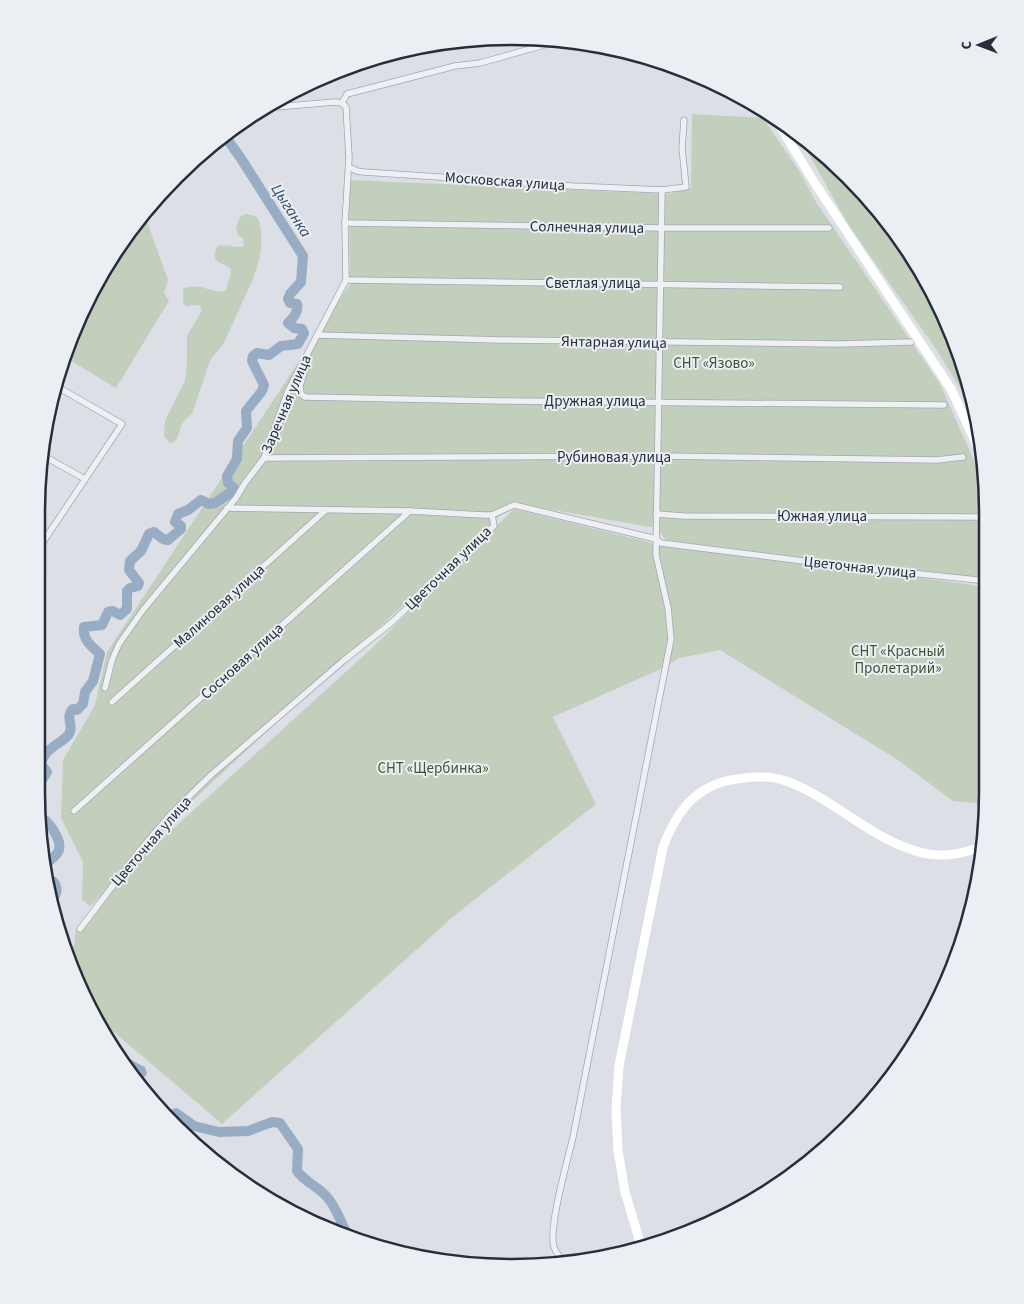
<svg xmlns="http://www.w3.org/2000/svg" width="1024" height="1304" font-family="'Source Sans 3',sans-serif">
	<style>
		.green { fill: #c2cfbd }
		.water { fill: #98adc4 }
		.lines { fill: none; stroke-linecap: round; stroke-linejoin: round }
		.river { stroke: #98adc4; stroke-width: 10 }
		.street-casing { stroke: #a2a6af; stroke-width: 7 }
		.street { stroke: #eef0f4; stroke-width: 5.5 }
		.secondary { stroke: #fff; stroke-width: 9 }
		.labels { text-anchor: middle; stroke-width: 4; stroke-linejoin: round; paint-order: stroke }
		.street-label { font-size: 15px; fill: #262e3b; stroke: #ebeef3 }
		.park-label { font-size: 15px; fill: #3b5535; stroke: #ebeef3 }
		.water-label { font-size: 16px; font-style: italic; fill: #334c6c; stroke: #ebeef3 }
		.rim { fill: none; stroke: #262e3b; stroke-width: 2.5 }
	</style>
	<rect width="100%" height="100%" fill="#dcdfe5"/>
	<g class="green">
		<polygon points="692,114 763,118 798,169 816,202 940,384 987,490 987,578 771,554 666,540 656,528 513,503 147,843 142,857 371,649 514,509 665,546 836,566 987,587 987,804 953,801 898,760 720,650 679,658 665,667 553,717 596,804 454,916 222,1124 94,1015 72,962 76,929 139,860 90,906 82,900 83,862 61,818 63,760 95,705 107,652 350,284 349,180 669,194 691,188"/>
		<polygon points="796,131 869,198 924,274 963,359 972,407 934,346 849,226"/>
		<polygon points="144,213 168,280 164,293 169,301 116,388 63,356 100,274"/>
		<path d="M245 214 252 215 258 218C268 249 255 275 242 303 236 317 229 331 223 345L214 355 210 361 192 414C175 424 183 440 170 444L164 436 165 421 185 381 187 362V336L202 310 199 305 186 306 183 303V289C200 280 213 296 226 290L231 273 230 268C219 262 209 261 218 246 228 243 235 249 244 246L243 238 238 235 236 227 240 217Z"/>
	</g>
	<g class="water">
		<path d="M49 877H56C66 889 61 898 52 908L48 879Z"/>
		<path d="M98 1025C110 1042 125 1059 145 1067L147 1074 140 1082 100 1030Z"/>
	</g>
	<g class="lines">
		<g class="river">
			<path d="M36 784 40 783 47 772 41 764C44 746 66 743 70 732 73 723 65 717 73 709L77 710 83 704 85 692 93 681 100 654C91 646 82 639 84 627L102 625 108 612 113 611 120 615 127 609V591L130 588 138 586 139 583 129 570 130 561 141 551 149 534 154 532 163 539 168 540 181 529V526L175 522 178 514 188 510 201 500 209 504 215 503 234 490V488L228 483 227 476 237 459 238 441 247 428 246 411 262 391 264 385 252 361 253 356 257 353 269 355 281 346 298 344 304 333 302 329 294 328 288 323C293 318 299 312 297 304L290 303 288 299 290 294 301 282 303 256 240 157 227 139"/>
			<path d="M39 816C48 820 62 839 59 850 57 856 50 860 46 864"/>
			<path d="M167 1117 176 1113 194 1126 219 1132 248 1131 272 1122 280 1123 298 1149 297 1171C305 1182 319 1187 327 1197 337 1208 340 1222 348 1235"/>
		</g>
		<defs>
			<g id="street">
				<polyline points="342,103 347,94 455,66 480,63 562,40"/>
				<polyline points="349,167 357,171 364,172 572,186 662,190 686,187 682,148 684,120"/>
				<polyline points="345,223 662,228 829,228"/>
				<polyline points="346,280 840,287"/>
				<polyline points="317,335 501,340 839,344 911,342"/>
				<polyline points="308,358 300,386 301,394 305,397 500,401 944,405"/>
				<polyline points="42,455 85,479"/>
				<polyline points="264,458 657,456 937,460 963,457"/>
				<polyline points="227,508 410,511 484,515 492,515 514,505 648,537 656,539 661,543 835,565 987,581"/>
				<polyline points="656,514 683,516 979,517 986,511"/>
				<polyline points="37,551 122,424 56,386"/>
				<polyline points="105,688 112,660 119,644 143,610 236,498 245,483 264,458 288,391 346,280 345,223 349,157 346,107 342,103 335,102 264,108"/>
				<polyline points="112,702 326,510"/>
				<polyline points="74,811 410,511"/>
				<polyline points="80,929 140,850 170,815 211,775 343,661 391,623 494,526 492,515"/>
				<path d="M566 1261C560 1258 556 1253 554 1247 548 1228 568 1159 573 1137L671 639 668 608 656 555 662 190"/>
			</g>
		</defs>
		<use href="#street" class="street-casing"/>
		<use href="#street" class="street"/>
		<g class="secondary">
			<polyline points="774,117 816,185 951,389 982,456"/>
			<path d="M642 1249 625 1192 618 1151 616 1109 619 1066 663 847C675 816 691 790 726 781 745 777 767 774 786 781 834 798 872 841 923 853 944 858 963 853 982 847"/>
		</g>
	</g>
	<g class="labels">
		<g class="street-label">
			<text transform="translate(505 181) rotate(4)" y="5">Московская улица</text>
			<text transform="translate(587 227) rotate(1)" y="5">Солнечная улица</text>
			<text x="593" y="288">Светлая улица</text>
			<text transform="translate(614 342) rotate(1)" y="5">Янтарная улица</text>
			<text x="595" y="406">Дружная улица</text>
			<text transform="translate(286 404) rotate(-67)" y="5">Заречная улица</text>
			<text x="614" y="462">Рубиновая улица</text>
			<text x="822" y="521">Южная улица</text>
			<text transform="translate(860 567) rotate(6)" y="5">Цветочная улица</text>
			<text transform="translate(448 568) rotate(-44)" y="5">Цветочная улица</text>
			<text transform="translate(219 606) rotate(-42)" y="5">Малиновая улица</text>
			<text transform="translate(242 661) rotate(-42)" y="5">Сосновая улица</text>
			<text transform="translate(151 841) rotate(-49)" y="5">Цветочная улица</text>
		</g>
		<g class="park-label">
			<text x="714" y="368">СНТ «Язово»</text>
			<text x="898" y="656">СНТ «Красный<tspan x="898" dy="17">Пролетарий»</tspan></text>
			<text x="433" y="773">СНТ «Щербинка»</text>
		</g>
		<g class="water-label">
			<text transform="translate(292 210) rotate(57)" y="6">Цыганка</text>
		</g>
	</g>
	<path d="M0 0H1024V1304H0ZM512 45H512A467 467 0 0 1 979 512V792A467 467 0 0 1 512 1259H512A467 467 0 0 1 45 792V512A467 467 0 0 1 512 45Z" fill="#ebeef3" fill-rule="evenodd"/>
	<path class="rim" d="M512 45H512A467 467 0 0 1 979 512V792A467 467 0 0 1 512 1259H512A467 467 0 0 1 45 792V512A467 467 0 0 1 512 45Z"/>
	<g transform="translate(979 45) rotate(269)" stroke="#ebeef3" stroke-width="4" paint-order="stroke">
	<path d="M0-4L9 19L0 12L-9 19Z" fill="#262e3b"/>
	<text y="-8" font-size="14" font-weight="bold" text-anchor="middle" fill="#262e3b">С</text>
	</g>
</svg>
